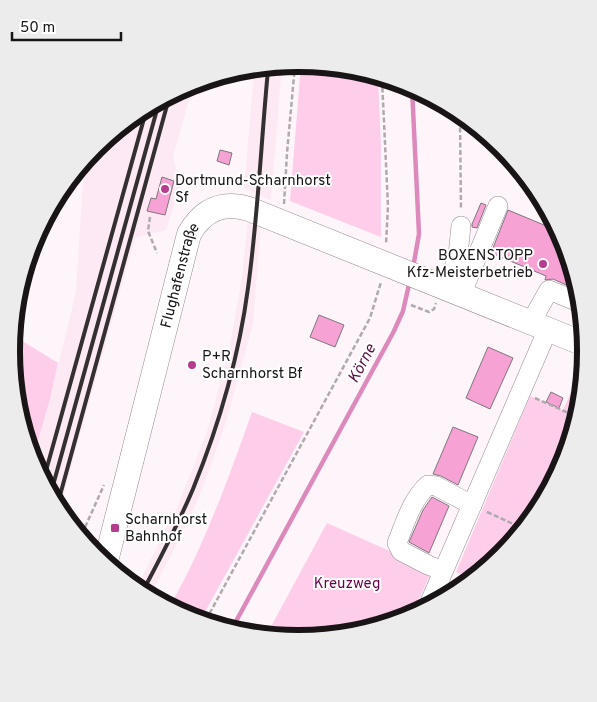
<svg xmlns="http://www.w3.org/2000/svg" width="597" height="702" font-family="Overpass,sans-serif">
	<style>
		.built { fill: #fce9f3 }
		.green { fill: #fecde9 }
		.lines { fill: none; stroke-linecap: round; stroke-linejoin: round }
		.stream { stroke: #dd89bc; stroke-width: 4.5 }
		.building { fill: #f7a2d5; stroke: #7f767b }
		.minor-casing { stroke: #948a8f; stroke-width: 20 }
		.major-casing { stroke: #948a8f; stroke-width: 25 }
		.path { stroke: #b0a9ad; stroke-width: 2.5; stroke-dasharray: 5 2.5; stroke-linecap: butt }
		.minor { stroke: #fff; stroke-width: 19 }
		.major { stroke: #fff; stroke-width: 24 }
		.rail { stroke: #342f31; stroke-width: 4 }
		.poi-dot { fill: #b63c8e; stroke: #fff; stroke-width: 2 }
		.labels { text-anchor: middle; stroke-width: 4; stroke-linejoin: round; paint-order: stroke }
		.poi-label { font-size: 15px; fill: #191517; stroke: #fff; text-anchor: start }
		.street-label { font-size: 15px; fill: #191517; stroke: #fff }
		.park-label { font-size: 15px; fill: #69004d; stroke: #fff }
		.water-label { font-size: 16px; font-style: italic; fill: #5b1144; stroke: #fff }
		.rim { fill: none; stroke: #191517; stroke-width: 6 }
	</style>
	<rect width="100%" height="100%" fill="#fef5fa"/>
	<g class="built">
		<polygon points="283,67 281,77 271,200 244,188 254,73"/>
		<polygon points="193,85 173,157 181,185 166,230 135,238 61,503 33,458 50,399 76,292 84,165 96,148 189,86"/>
		<polygon points="248,221 261,224 253,324 226,422 206,479 190,518 152,592 139,583 178,505 207,432 229,352 242,277"/>
	</g>
	<g class="green">
		<polygon points="301,64 378,79 381,146 381,237 290,201"/>
		<polygon points="14,336 58,363 50,399 33,458 11,351"/>
		<polygon points="580,373 581,373 564,461 501,554 467,577 456,572 530,396 563,410"/>
		<path d="M252 412 304 432 201 619 188 616 171 604C205 544 229 477 252 412Z"/>
		<polygon points="327,523 432,570 413,613 408,616 298,638 268,632"/>
	</g>
	<g class="lines">
		<g class="stream">
			<polyline points="412,88 419,234 413,268"/>
			<polyline points="234,625 394,331 403,311 410,280"/>
		</g>
	</g>
	<g class="building">
		<polygon points="220,150 232,153 229,165 217,161"/>
		<polygon points="162,177 174,181 165,215 147,211 151,198 156,199"/>
		<polygon points="481,203 486,205 477,228 472,227 472,224"/>
		<polygon points="508,210 556,230 564,241 573,288 553,279 545,280 546,276 491,253"/>
		<polygon points="319,315 344,325 335,347 310,337"/>
		<polygon points="488,347 513,358 490,409 466,398"/>
		<polygon points="551,392 563,398 559,408 546,402"/>
		<polygon points="453,427 478,437 458,485 441,476 433,474"/>
		<polygon points="432,497 449,506 429,553 409,542 423,510"/>
	</g>
	<g class="lines">
		<defs>
			<g id="minor">
				<polyline points="447,289 458,255 461,226"/>
				<polyline points="461,295 498,206"/>
				<polyline points="531,322 549,290 576,301"/>
				<path d="M443 571 428 565 401 551 397 543C405 523 412 499 428 485L436 486 472 505"/>
				<polyline points="430,602 548,329"/>
			</g>
			<g id="major">
				<path id="s1" d="M106 561 189 234C203 210 222 201 249 209L584 344"/>
			</g>
		</defs>
		<use href="#minor" class="minor-casing"/>
		<use href="#major" class="major-casing"/>
		<g class="path">
			<polyline points="382,80 388,206 386,244"/>
			<polyline points="460,120 461,210"/>
			<polyline points="284,204 287,153 295,65"/>
			<polyline points="150,217 148,231 157,253"/>
			<polyline points="411,305 429,312 434,309 436,303"/>
			<polyline points="535,398 573,415"/>
			<polyline points="487,512 520,527"/>
			<polyline points="82,534 104,485"/>
			<polyline points="206,620 370,318 381,282"/>
		</g>
		<use href="#minor" class="minor"/>
		<use href="#major" class="major"/>
		<g class="rail">
			<polyline points="44,478 145,115"/>
			<polyline points="52,489 158,106"/>
			<polyline points="59,499 169,98"/>
			<path d="M145 587C162 555 179 522 193 489 219 425 239 356 248 288 258 216 261 143 268 70"/>
		</g>
	</g>
	<g class="poi-dot">
		<circle cx="165" cy="189" r="5"/>
		<circle cx="543" cy="264" r="5"/>
		<circle cx="192" cy="365" r="5"/>
		<rect x="110" y="523" width="10" height="10" rx="2.5"/>
	</g>
	<g class="labels">
		<g class="poi-label">
			<text x="175" y="185">Dortmund-Scharnhorst<tspan x="175" dy="17">Sf</tspan></text>
			<text x="533" y="260" text-anchor="end">BOXENSTOPP<tspan x="533" dy="17">Kfz-Meisterbetrieb</tspan></text>
			<text x="202" y="361">P+R<tspan x="202" dy="17">Scharnhorst Bf</tspan></text>
			<text x="125" y="524">Scharnhorst<tspan x="125" dy="17">Bahnhof</tspan></text>
		</g>
		<g class="street-label">
			<text dy="5" stroke="none"><textPath href="#s1" startOffset="295">Flughafenstraße</textPath></text>
		</g>
		<g class="park-label">
			<text x="347" y="588">Kreuzweg</text>
		</g>
		<g class="water-label">
			<text transform="translate(361 363) rotate(-62)" y="6">Körne</text>
		</g>
	</g>
	<path d="M0 0H597V702H0ZM298 72H299A278 278 0 0 1 577 350V352A278 278 0 0 1 299 630H298A278 278 0 0 1 20 352V350A278 278 0 0 1 298 72Z" fill="#edecec" fill-rule="evenodd"/>
	<path class="rim" d="M298 72H299A278 278 0 0 1 577 350V352A278 278 0 0 1 299 630H298A278 278 0 0 1 20 352V350A278 278 0 0 1 298 72Z"/>
	<path d="M12 32v8h109v-8" fill="none" stroke="#191517" stroke-width="2.5"/>
	<text x="20" y="32" font-size="15" fill="#191517" stroke="#ffffff" stroke-width="4" paint-order="stroke">50 m</text>
</svg>
